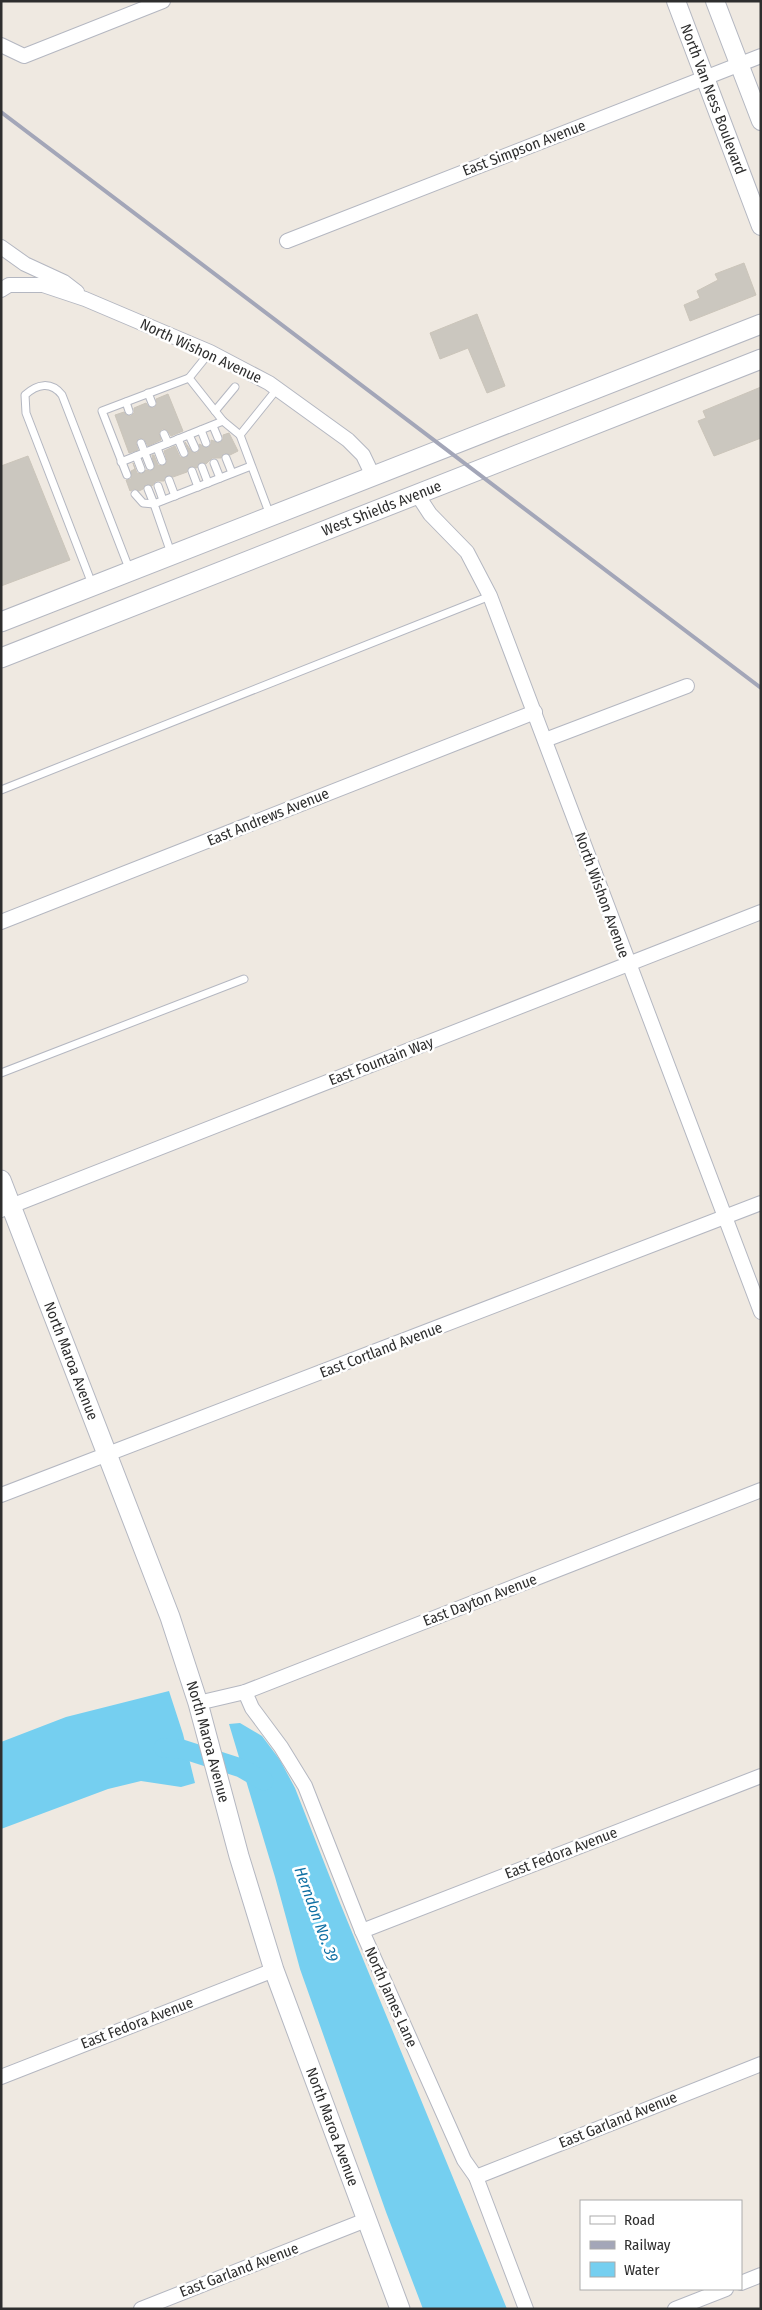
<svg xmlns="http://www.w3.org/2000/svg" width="762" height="2310" font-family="'Fira Sans Condensed',sans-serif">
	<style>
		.water { fill: #75cff0 }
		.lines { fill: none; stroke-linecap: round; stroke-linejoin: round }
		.canal { stroke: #75cff0; stroke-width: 19 }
		.building { fill: #cbc7bf; stroke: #cbc5ba }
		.service-casing { stroke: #b4b7c1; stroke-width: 9 }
		.minor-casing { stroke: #b4b7c1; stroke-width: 16 }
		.tertiary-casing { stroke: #b4b7c1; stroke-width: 20 }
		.secondary-casing { stroke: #b4b7c1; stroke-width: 21 }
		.service { stroke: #fff; stroke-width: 7 }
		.minor { stroke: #fff; stroke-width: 14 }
		.tertiary { stroke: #fff; stroke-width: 18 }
		.secondary { stroke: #fff; stroke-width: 19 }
		.rail { stroke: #a3a6b8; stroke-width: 4 }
		.labels { text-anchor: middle; stroke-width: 5; stroke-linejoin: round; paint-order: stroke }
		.street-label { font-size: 15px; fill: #2e2e2e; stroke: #fff }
		.water-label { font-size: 16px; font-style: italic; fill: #0d6fa3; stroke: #fff }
	</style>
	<rect width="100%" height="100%" fill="#efe9e1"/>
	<g class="water">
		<polygon points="169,1691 183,1734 195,1783 181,1787 141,1781 108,1789 1,1829 1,1742 66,1717"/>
		<polygon points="240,1723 262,1736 280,1760 295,1788 340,1903 507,2309 423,2309 386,2212 300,1969 275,1877 229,1724"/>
	</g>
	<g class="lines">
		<polyline class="canal" points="163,1748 182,1749 241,1768 264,1781"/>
	</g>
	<g class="building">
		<polygon points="744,263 756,295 690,321 684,305 700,298 697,291 718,280 715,274"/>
		<polygon points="477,314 505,386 487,393 468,348 440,359 430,333"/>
		<polygon points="761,387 761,438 714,456 698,421 706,418 703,411"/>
		<polygon points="168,394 183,431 171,436 167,430 162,429 159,433 161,440 148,446 144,439 139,438 136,443 138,450 129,453 115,415 124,412 126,415 131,416 134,413 134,408 146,403 149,407 154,408 157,404 156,399"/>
		<polygon points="229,433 238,451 230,455 224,453 221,458 212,458 206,464 201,462 197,468 191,466 187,472 173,477 168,475 164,481 156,481 152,486 146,484 143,489 139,491 134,489 130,491 126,480 131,479 131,471 135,469 133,463 137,473 142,474 146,470 150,471 154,469 152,455 154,455 158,465 163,466 167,461 164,451 175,446 180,457 186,458 189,453 185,442 192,452 197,453 200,449 199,444 208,448 211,444 211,440 220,443 223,439 223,435"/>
		<polygon points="28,456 70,560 1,586 1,466"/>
	</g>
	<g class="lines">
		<defs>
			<g id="service">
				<polyline points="210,352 189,378 223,421 240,435"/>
				<polyline points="148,393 152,403"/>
				<polyline points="126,402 129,411"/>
				<polyline points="215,411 235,387"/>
				<polyline points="213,426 218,438"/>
				<polyline points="201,430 206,443"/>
				<polyline points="164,434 168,443"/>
				<polyline points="189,435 195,448"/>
				<polyline points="178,439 184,453"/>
				<polyline points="141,443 150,466"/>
				<polyline points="157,448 162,461"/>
				<polyline points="136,456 141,469"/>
				<polyline points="226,458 232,473"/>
				<polyline points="121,462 223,421"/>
				<polyline points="214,463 220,478"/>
				<polyline points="202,467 208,483"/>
				<polyline points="192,471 198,487"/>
				<polyline points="127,475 102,411 189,378"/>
				<polyline points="169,480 175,496"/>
				<polyline points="158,486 163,500"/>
				<polyline points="135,494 143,503 154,504 148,489"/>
				<polyline points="270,515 240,435 277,389"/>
				<polyline points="171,553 154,504 251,466"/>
				<path d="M92 584 26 413 25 395C37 384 51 381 62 395L130 571"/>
				<polyline points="1,790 490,596"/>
				<polyline points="1,1073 244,979"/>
			</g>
			<g id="minor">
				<polyline points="1,45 24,56 163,1"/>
				<polyline points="287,241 761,56"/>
				<polyline points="1,247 25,264 64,282 77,292"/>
				<polyline points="1,290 9,285 43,285 85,299 210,352 269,383 348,440 363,455 373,476"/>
				<polyline points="417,494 430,514 467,552 490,596 761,1312"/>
				<polyline points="545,740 687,686"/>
				<polyline points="1,922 535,712"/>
				<polyline points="1,1210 761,912"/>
				<polyline points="1,1495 761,1203"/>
				<polyline points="245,1692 252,1708 281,1747 305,1786 362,1931 464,2160 476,2177 526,2309"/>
				<polyline points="198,1703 245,1692 761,1490"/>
				<polyline points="362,1931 761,1776"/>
				<polyline points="1,2077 274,1970"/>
				<polyline points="476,2177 761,2064"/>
				<polyline points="741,2283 761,2275"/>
				<polyline points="141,2309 366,2220"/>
				<polyline points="675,2309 726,2289"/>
			</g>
			<g id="tertiary">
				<path id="s1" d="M676 1 761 226"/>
				<polyline points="715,1 761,121"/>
			</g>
			<g id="secondary">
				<polyline points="1,622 761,324"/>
				<path id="s2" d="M1 658 761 359"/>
				<path id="s3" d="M1 1180 170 1617 198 1703 239 1856 274 1970 400 2309"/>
			</g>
		</defs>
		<use href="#service" class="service-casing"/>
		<use href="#minor" class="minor-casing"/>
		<use href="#tertiary" class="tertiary-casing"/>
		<use href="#secondary" class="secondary-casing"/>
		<use href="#service" class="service"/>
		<use href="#minor" class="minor"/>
		<use href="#tertiary" class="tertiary"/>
		<use href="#secondary" class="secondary"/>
		<polyline class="rail" points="1,112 761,688"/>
	</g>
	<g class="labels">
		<g class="street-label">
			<text dy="5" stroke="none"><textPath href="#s1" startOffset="105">North Van Ness Boulevard</textPath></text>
			<text transform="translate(524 148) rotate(-21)" y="5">East Simpson Avenue</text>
			<text transform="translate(201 351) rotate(25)" y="5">North Wishon Avenue</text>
			<text dy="5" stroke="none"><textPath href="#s2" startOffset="409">West Shields Avenue</textPath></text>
			<text transform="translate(268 817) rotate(-22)" y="5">East Andrews Avenue</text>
			<text transform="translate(602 895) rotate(70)" y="5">North Wishon Avenue</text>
			<text transform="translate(381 1061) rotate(-21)" y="5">East Fountain Way</text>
			<text transform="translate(381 1350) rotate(-21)" y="5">East Cortland Avenue</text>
			<text dy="5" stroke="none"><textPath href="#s3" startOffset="194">North Maroa Avenue</textPath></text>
			<text transform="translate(480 1600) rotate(-21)" y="5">East Dayton Avenue</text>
			<text dy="5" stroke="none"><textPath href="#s3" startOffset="599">North Maroa Avenue</textPath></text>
			<text transform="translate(561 1853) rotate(-21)" y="5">East Fedora Avenue</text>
			<text transform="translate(391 1997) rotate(66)" y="5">North James Lane</text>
			<text transform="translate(137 2023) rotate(-21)" y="5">East Fedora Avenue</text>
			<text transform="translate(618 2120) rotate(-22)" y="5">East Garland Avenue</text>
			<text dy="5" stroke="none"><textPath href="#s3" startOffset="1004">North Maroa Avenue</textPath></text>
			<text transform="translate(239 2270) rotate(-21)" y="5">East Garland Avenue</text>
		</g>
		<g class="water-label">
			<text transform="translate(317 1914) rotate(70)" y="6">Herndon No. 39</text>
		</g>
	</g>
	<rect width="762" height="2310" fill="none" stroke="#2e2e2e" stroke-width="5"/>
	<rect x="580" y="2200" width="162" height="90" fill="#ffffff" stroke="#ababab"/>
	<rect x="590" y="2216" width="25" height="8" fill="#ffffff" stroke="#ababab"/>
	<text x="624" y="2225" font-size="15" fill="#2e2e2e">Road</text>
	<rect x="590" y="2241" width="25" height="8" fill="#a3a6b8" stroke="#ababab"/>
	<text x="624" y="2250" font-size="15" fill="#2e2e2e">Railway</text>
	<rect x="590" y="2262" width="25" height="15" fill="#75cff0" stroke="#ababab"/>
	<text x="624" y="2275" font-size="15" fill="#2e2e2e">Water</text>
</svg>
